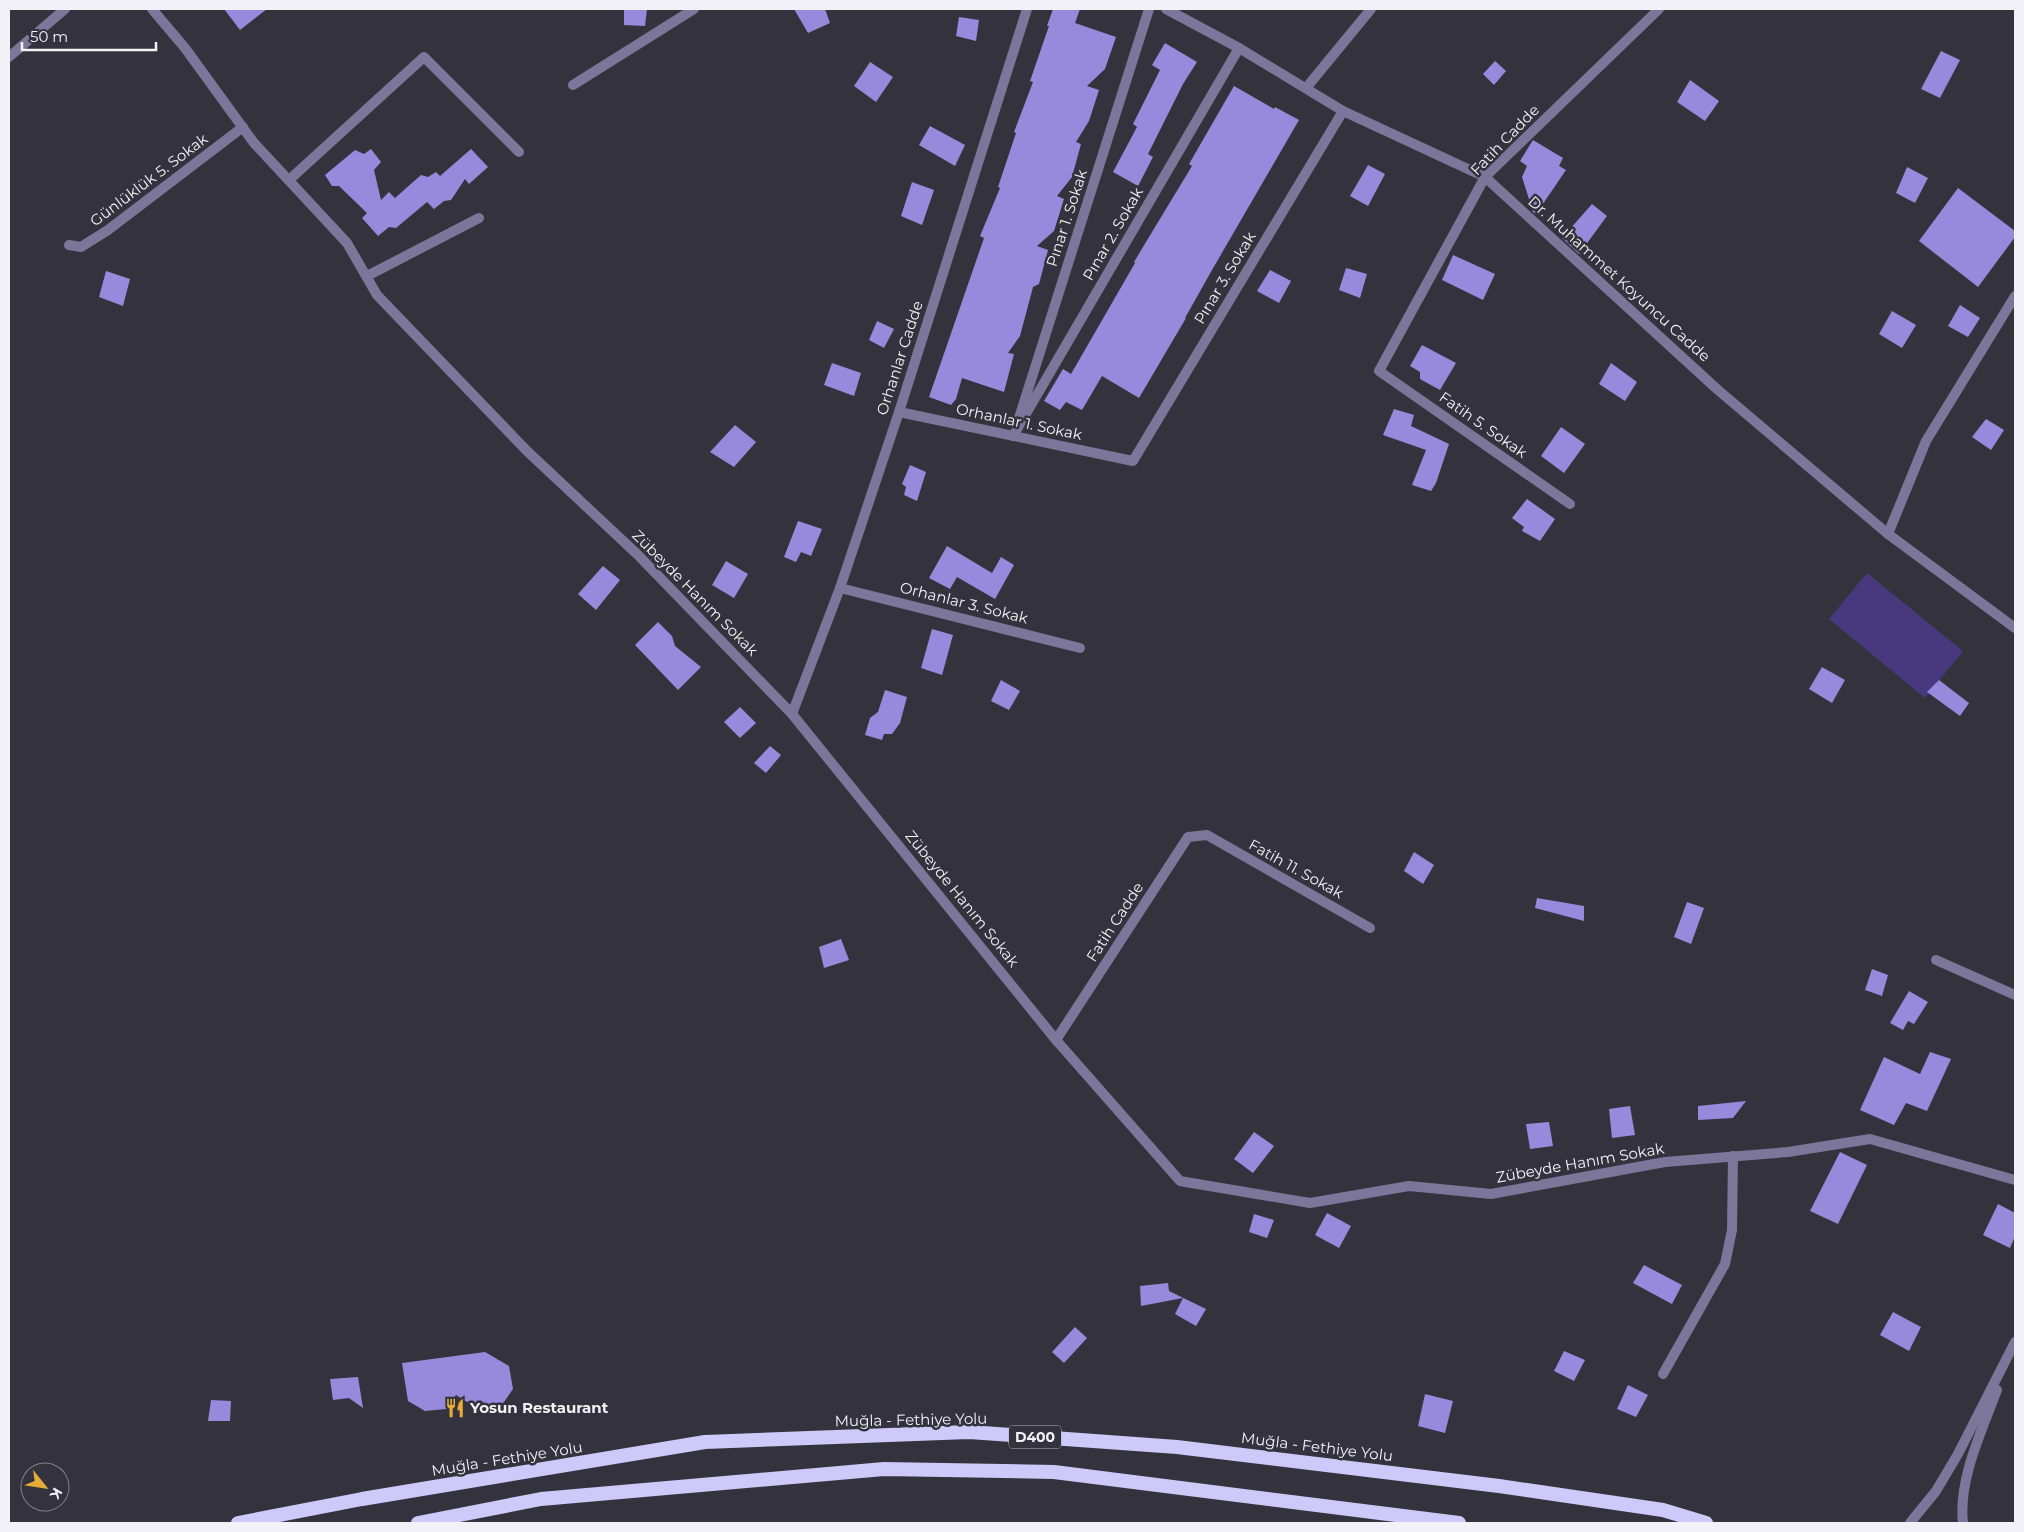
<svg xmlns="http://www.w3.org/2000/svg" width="2024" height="1532" font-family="Montserrat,sans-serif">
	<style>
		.green { fill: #48397e }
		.building { fill: #978add }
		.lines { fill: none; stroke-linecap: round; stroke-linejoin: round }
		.minor { stroke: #7b769a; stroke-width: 10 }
		.tertiary { stroke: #7b769a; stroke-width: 10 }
		.trunk { stroke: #cec9f8; stroke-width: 14 }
		.labels { text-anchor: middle; stroke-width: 5; stroke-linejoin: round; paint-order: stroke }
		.shield { fill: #34333d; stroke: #b8b8bf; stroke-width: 1 }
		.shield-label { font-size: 14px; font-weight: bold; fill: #f1f1f7 }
		.street-label { font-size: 15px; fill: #f1f1f7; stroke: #34333d }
		.poi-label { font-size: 15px; font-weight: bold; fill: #f1f1f7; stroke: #34333d; text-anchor: start }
	</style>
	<rect width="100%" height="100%" fill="#34333d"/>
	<polygon class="green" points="1867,573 1963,651 1925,698 1829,619"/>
	<g class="building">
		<polygon points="224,9 267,9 240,30"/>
		<polygon points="624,9 647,9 645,26 624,25"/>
		<polygon points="794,9 825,9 830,23 808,33"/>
		<polygon points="1053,9 1080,9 1075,23 1116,37 1105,69 1087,86 1099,90 1089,121 1076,142 1081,144 1072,177 1057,196 1064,199 1054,231 1037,246 1048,250 1039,284 1033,287 1020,336 1008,353 1014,354 1004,392 962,378 956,399 951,405 929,397 984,238 980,236 1000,188 998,187 1016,133 1014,132 1033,82 1030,81 1049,26 1047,26"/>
		<polygon points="959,17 979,20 976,41 956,36"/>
		<polygon points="1165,43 1197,62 1183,84 1148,154 1153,157 1138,186 1113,172 1137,127 1133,124 1160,70 1152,65"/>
		<polygon points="1941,51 1960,60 1940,98 1921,89"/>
		<polygon points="1495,61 1506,71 1494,85 1483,74"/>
		<polygon points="870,62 893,77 876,102 854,86"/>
		<polygon points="1690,80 1719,101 1705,121 1677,102"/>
		<polygon points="1234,86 1274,109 1275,107 1299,120 1212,270 1185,318 1186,318 1139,398 1102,376 1082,410 1066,402 1060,410 1044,401 1063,369 1071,374 1135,263 1134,262 1149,237 1192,166 1189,164"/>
		<polygon points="930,126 965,145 955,166 919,145"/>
		<polygon points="1533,140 1563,158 1559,166 1566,170 1536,214 1533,212 1522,177 1527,166 1520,161"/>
		<polygon points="371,149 381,162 374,170 381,200 389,192 395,198 421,175 428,177 436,172 440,176 471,149 488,167 469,184 465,179 451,200 444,201 434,209 427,202 396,228 389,227 378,236 362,218 367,213 339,186 332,186 325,175 355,150 364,154"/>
		<polygon points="1368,165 1385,174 1368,206 1350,196"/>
		<polygon points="1907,167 1928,178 1915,203 1896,193"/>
		<polygon points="912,182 934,190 922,225 901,216"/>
		<polygon points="1958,188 2015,231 2015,237 1978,287 1919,241"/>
		<polygon points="1592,204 1607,216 1579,254 1562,238"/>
		<polygon points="1453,255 1495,274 1483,300 1442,280"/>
		<polygon points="1346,268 1367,274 1360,298 1339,290"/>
		<polygon points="1270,270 1291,281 1279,303 1257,291"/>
		<polygon points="106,271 130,279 123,306 99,297"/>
		<polygon points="1960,305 1980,318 1968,337 1948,326"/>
		<polygon points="1892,311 1916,325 1902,348 1879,334"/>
		<polygon points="877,321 894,329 884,348 869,340"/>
		<polygon points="1422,345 1456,363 1440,390 1420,379 1420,372 1410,366"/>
		<polygon points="832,363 861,373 854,396 824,385"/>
		<polygon points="1611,363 1637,382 1625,401 1599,384"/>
		<polygon points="1394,409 1414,415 1411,426 1449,444 1436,483 1431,491 1412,485 1426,450 1383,435"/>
		<polygon points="1986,419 2004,430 1991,450 1972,437"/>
		<polygon points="735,425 756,442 734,467 710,452"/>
		<polygon points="1561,427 1585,444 1564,473 1541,456"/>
		<polygon points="910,465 926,472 917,501 904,495 906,487 902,484"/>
		<polygon points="1527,499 1555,519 1540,541 1522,531 1524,527 1512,518"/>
		<polygon points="798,521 822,529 811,556 801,552 796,562 784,557"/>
		<polygon points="947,546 992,573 1001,557 1014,565 995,599 957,577 950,589 929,578"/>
		<polygon points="726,561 748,574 734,598 712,585"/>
		<polygon points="603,566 620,580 596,610 578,594"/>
		<polygon points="658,622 672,636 675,646 701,667 678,690 635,645"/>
		<polygon points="932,629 953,635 942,675 921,668"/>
		<polygon points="1822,667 1845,680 1832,703 1809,689"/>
		<polygon points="1001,680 1020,691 1009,710 991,701"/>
		<polygon points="1939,680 1969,703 1960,716 1927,692"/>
		<polygon points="885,690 907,697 900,723 892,734 884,734 882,740 865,735 870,718 878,712"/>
		<polygon points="740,707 756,723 740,738 724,722"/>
		<polygon points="770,746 781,755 766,773 754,763"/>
		<polygon points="1414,852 1434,865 1423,884 1404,871"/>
		<polygon points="1537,898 1584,906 1584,921 1535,908"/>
		<polygon points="1687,902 1704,908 1691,944 1674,937"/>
		<polygon points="841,939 849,960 824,968 819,947"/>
		<polygon points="1872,969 1888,975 1882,996 1865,990"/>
		<polygon points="1909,991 1928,1002 1914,1024 1908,1021 1903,1030 1890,1023"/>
		<polygon points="1930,1052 1951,1059 1927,1111 1906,1103 1894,1125 1860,1110 1884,1057 1920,1074"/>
		<polygon points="1746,1101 1733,1118 1698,1120 1698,1106"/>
		<polygon points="1630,1106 1635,1135 1612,1138 1609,1109"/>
		<polygon points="1549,1122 1553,1146 1530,1149 1526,1124"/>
		<polygon points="1254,1132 1274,1146 1253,1173 1234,1159"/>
		<polygon points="1840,1152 1867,1165 1838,1224 1810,1211"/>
		<polygon points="1998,1204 2015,1213 2015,1236 2010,1248 1983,1235"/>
		<polygon points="1327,1213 1351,1226 1339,1248 1315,1235"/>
		<polygon points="1254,1214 1274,1220 1267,1238 1249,1232"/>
		<polygon points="1644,1265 1682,1285 1672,1304 1633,1283"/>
		<polygon points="1168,1283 1169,1291 1206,1309 1196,1326 1175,1314 1183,1298 1141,1306 1140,1286"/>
		<polygon points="1893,1312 1921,1327 1909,1351 1880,1335"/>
		<polygon points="1075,1327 1087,1338 1064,1363 1052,1352"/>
		<polygon points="1564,1351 1585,1360 1574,1381 1554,1371"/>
		<polygon points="485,1352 509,1366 513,1389 502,1405 478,1409 456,1395 446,1409 425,1411 408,1401 402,1363"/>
		<polygon points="358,1377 363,1408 349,1398 333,1400 330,1379"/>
		<polygon points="1628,1385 1648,1395 1636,1417 1617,1409"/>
		<polygon points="1425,1394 1453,1401 1445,1433 1418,1426"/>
		<polygon points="211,1400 231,1401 230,1421 208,1421"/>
	</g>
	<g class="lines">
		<g class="minor">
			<polyline points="152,9 185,48 254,143 347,243 377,295 527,451 638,555 792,714 1056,1040 1180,1181 1310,1203 1409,1186 1491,1194 1665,1162 1788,1152 1870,1139 2015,1180"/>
			<polyline points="1166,9 1239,48 1343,111 1485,177 1718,390 1888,534 2015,628"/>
			<polyline points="9,57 65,9"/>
			<polyline points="573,85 694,9"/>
			<polyline points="1306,88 1371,9"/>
			<polyline points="289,180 424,57 519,152"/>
			<polyline points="69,245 81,247 108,230 243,127"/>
			<polyline points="367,276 479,218"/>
			<polyline points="899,412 1133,461 1343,111"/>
			<polyline points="1019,418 1149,9"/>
			<polyline points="1013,436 1239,48"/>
			<polyline points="1570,504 1379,371 1485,177 1659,9"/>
			<polyline points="1888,534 1926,441 2015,296"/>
			<polyline points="840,588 1080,648"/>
			<polyline points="792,714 840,588 899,412 1027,9"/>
			<polyline points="1936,960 2015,995"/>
			<polyline points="1056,1040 1188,837 1207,835 1370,928"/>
			<polyline points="1663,1374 1725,1264 1732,1230 1733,1156"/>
		</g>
		<g class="tertiary">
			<polyline points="1910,1523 1936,1491 1958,1454 2015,1342"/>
			<path d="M1963 1523C1958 1480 1982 1430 1997 1390"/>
		</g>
		<g class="trunk">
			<polyline points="238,1523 362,1499 705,1442 969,1432 1177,1447 1499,1486 1663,1510 1706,1523"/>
			<polyline points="418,1523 541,1499 884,1469 1054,1472 1459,1523"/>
		</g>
	</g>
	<defs>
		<symbol id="restaurant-bare" viewBox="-9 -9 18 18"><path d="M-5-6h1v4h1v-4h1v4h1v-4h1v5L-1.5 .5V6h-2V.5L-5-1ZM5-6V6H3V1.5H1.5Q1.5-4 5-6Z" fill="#e7ac37" stroke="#34333d" stroke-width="2.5" paint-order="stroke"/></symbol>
	</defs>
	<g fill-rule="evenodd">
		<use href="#restaurant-bare" x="441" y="1394" width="28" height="28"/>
	</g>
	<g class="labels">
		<rect class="shield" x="1009" y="1425.5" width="52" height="23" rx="4"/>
		<g class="shield-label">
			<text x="1035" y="1442">D400</text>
		</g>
		<g class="street-label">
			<text transform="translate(1505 140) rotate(-46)" y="5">Fatih Cadde</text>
			<text transform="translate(149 180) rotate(-37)" y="5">Günlüklük 5. Sokak</text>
			<text transform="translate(1067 218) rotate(-72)" y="5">Pınar 1. Sokak</text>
			<text transform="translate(1113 234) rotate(-60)" y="5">Pınar 2. Sokak</text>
			<text transform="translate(1225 278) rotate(-59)" y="5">Pınar 3. Sokak</text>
			<text transform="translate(1619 279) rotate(42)" y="5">Dr. Muhammet Koyuncu Cadde</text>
			<text transform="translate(900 358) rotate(-72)" y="5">Orhanlar Cadde</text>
			<text transform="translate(1019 422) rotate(12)" y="5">Orhanlar 1. Sokak</text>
			<text transform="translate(1483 425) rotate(35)" y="5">Fatih 5. Sokak</text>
			<text transform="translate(695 593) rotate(45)" y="5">Zübeyde Hanım Sokak</text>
			<text transform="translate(964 603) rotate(14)" y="5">Orhanlar 3. Sokak</text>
			<text transform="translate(1296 869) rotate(29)" y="5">Fatih 11. Sokak</text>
			<text transform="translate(962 899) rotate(51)" y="5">Zübeyde Hanım Sokak</text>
			<text transform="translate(1115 922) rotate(-57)" y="5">Fatih Cadde</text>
			<text transform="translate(1580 1163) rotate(-10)" y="5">Zübeyde Hanım Sokak</text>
			<text transform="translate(911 1420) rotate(-1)" y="5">Muğla - Fethiye Yolu</text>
			<text transform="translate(1317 1447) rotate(7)" y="5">Muğla - Fethiye Yolu</text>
			<text transform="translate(507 1459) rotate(-9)" y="5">Muğla - Fethiye Yolu</text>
		</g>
		<g class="poi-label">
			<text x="470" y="1413">Yosun Restaurant</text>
		</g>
	</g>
	<rect width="2024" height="1532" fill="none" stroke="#f1f1f7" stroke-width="20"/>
	<g transform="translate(45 1487) rotate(120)"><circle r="24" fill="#34333d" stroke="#807f87"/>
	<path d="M0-4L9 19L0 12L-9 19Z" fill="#e7ac37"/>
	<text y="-8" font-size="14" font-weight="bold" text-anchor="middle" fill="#f1f1f7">K</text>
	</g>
	<path d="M22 42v8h134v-8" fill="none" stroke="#f1f1f7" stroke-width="2.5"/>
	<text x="30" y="42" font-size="15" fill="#f1f1f7" stroke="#34333d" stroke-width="4" paint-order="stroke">50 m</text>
</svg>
